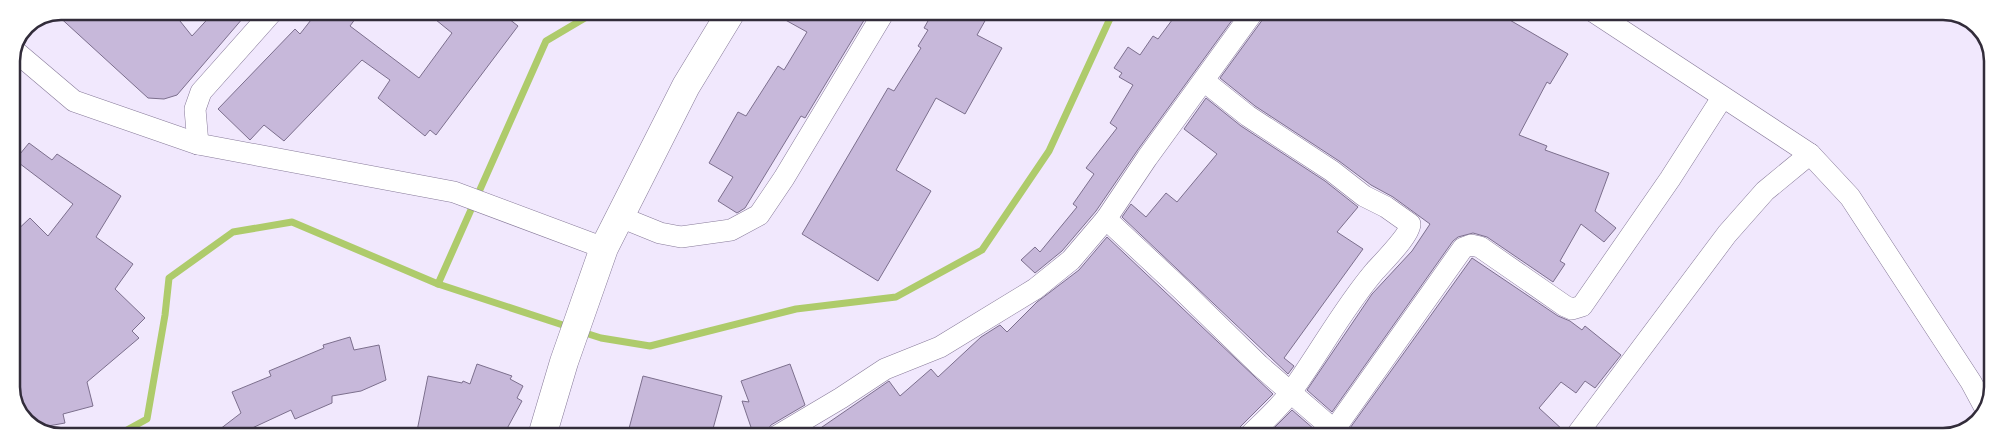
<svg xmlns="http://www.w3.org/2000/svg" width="2004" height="448" font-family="Helvetica,sans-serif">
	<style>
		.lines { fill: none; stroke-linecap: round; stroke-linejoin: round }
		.stream { stroke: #aecb6b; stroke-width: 7 }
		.building { fill: #c7b8da; stroke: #7c6f8d }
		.street-casing { stroke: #877a99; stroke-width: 22 }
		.secondary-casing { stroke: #877a99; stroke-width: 29 }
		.street { stroke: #fff; stroke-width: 21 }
		.secondary { stroke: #fff; stroke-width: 28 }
		.rim { fill: none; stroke: #322c3a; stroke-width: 2.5 }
	</style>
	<rect width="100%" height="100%" fill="#f1e8fd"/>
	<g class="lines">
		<g class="stream">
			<polyline points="438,284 546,41 595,12"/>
			<polyline points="579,331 601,338 650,346 796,309 896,297 982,250 1049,151 1113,12"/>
			<polyline points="116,436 147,419 165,315 169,278 233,232 292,222 438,284 569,327"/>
		</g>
	</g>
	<g class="building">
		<polygon points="61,11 172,11 192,36 215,11 249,11 177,95 164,99 148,98 55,13"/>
		<polygon points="318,11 361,11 350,26 419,78 452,33 425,11 499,11 518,26 436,135 430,130 425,136 378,98 390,80 362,60 284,141 264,125 250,140 218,109 295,29 300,34"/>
		<polygon points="771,12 869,12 805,118 801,116 745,208 737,213 718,201 733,177 709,163 738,112 746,116 778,66 784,70 807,32"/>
		<polygon points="933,12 990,12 977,35 1002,48 965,114 936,98 896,170 931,191 878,281 802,234 888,88 894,91 921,48 918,46 928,30 924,28"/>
		<polygon points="1178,12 1238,12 1137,151 1096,211 1062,251 1035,273 1021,260 1035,247 1040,252 1077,207 1073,204 1094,174 1086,168 1117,128 1110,123 1133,85 1119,77 1122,73 1114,68 1128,47 1140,55 1153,36 1158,39"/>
		<polygon points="1265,12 1496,12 1568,54 1550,84 1547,82 1519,135 1547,146 1545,150 1609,173 1595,211 1616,228 1604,242 1581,224 1560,261 1565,264 1553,282 1487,237 1473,233 1458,237 1453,241 1332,412 1307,390 1372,294 1412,251 1430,224 1393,197 1371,185 1339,161 1255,106 1220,78 1263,19"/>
		<polygon points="1206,98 1241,126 1325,181 1358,207 1337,232 1363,249 1284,358 1294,366 1288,374 1122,217 1131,204 1146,217 1166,193 1177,202 1217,154 1184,129"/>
		<polygon points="29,143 52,160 57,154 121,196 96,237 133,264 115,289 145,318 132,331 139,338 87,382 93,406 63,414 65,423 37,428 24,420 12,393 11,236 30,218 48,236 73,204 15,160"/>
		<polygon points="1107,237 1273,394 1240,427 1237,436 809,436 889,381 900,396 931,369 938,377 981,337 1000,325 1007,332 1037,302 1079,270"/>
		<polygon points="1472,258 1558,316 1570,321 1582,330 1585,326 1621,355 1595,388 1585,381 1576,393 1561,382 1539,408 1564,431 1563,437 1353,436 1350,428"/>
		<polygon points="350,337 354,350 379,345 386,380 361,391 332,396 332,403 295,419 291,410 235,436 211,436 241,413 232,392 271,376 269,371 324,348 323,345"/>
		<polygon points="477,364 512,376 510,379 523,386 517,398 522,401 503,436 416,436 428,376 462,383 463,381 470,384"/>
		<polygon points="790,364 805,405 771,425 766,432 754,436 742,401 749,402 741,381"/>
		<polygon points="643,376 722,396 711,436 627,436"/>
		<polygon points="1292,410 1322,436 1266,436"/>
	</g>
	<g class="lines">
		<defs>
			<g id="street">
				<polyline points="1594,12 1810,154 1850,197 1971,382 1985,408"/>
				<polyline points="15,51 74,101 198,144 454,192 604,248"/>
				<path d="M1204 81 1248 116 1332 171 1364 196 1386 207 1410 224C1410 235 1382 263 1374 272 1342 310 1320 352 1291 392 1279 408 1263 422 1249 436"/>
				<polyline points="198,144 195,109 201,92 273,11"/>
				<polyline points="618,216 660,233 681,237 731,230 759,215 784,178 884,12"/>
				<polyline points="1106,219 1181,289 1259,365 1341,436"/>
				<polyline points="1334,430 1463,248 1471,245 1480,247 1565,306 1572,309 1582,306 1670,179 1722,98"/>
				<polyline points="777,436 841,398 885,369 940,347 1035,289 1071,260 1106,219 1147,158 1253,12"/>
				<polyline points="1575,437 1727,234 1765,191 1810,154"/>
			</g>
			<polyline id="secondary" points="542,436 564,362 604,248 686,86 731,12"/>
		</defs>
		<use href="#street" class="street-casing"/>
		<use href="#secondary" class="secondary-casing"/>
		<use href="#street" class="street"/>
		<use href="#secondary" class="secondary"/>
	</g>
	<path d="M0 0H2004V448H0ZM61 20H1943A41 41 0 0 1 1984 61V387A41 41 0 0 1 1943 428H61A41 41 0 0 1 20 387V61A41 41 0 0 1 61 20Z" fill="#fff" fill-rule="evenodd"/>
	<path class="rim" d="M61 20H1943A41 41 0 0 1 1984 61V387A41 41 0 0 1 1943 428H61A41 41 0 0 1 20 387V61A41 41 0 0 1 61 20Z"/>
</svg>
